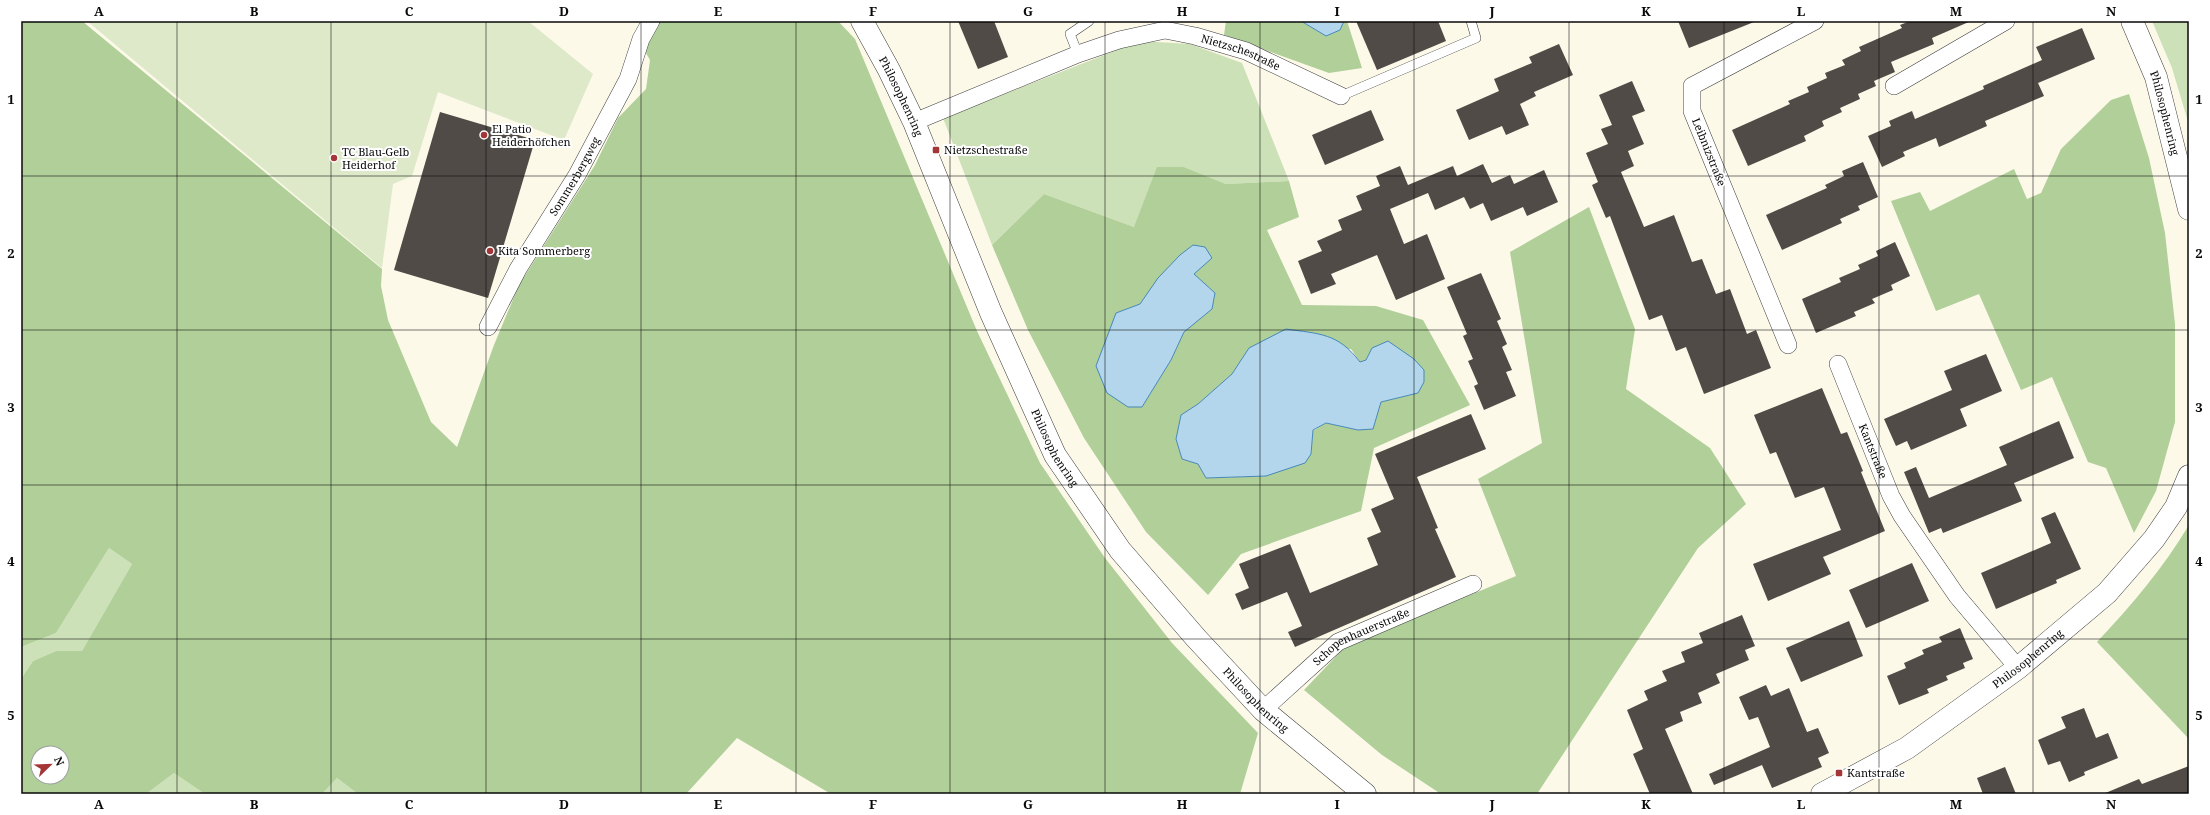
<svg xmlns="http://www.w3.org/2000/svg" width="2210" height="815" font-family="'Noto Serif',serif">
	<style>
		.green { fill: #cce1b8 }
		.forest { fill: #b0cf99; fill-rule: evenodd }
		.pitch { fill: #dde9c8 }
		.water { fill: #b4d6ec; stroke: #4689b9 }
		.building { fill: #504b47 }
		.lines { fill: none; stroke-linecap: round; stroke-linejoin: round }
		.service-casing { stroke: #3c3c3c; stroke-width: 10 }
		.minor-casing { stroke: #3c3c3c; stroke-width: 18 }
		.tertiary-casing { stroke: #3c3c3c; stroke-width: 23 }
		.service { stroke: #fff; stroke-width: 9 }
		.minor { stroke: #fff; stroke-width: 17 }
		.tertiary { stroke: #fff; stroke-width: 22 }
		.grid { fill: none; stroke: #090909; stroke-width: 1; stroke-opacity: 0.55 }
		.poi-dot { fill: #a53638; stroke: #fff; stroke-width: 1.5 }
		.labels { text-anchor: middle; stroke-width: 4; stroke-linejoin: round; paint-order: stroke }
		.street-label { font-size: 11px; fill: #090909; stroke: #fff }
		.poi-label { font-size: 11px; fill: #090909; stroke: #fff; text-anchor: start }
		.neatline { fill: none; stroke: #090909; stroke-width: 1.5 }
		.grid-label { font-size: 13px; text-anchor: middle; font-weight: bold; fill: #090909 }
	</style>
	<rect width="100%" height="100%" fill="#fcf9e9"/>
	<g class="green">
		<polygon points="2152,21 2189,21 2189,125 2172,68"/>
		<polygon points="1140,41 1190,44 1242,63 1289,181 1226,184 1184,167 1134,227 1044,194 992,245 943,118"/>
		<polygon points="109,548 132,564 82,651 56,651 33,661 21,679 21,647 56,633"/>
		<polygon points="174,773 205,794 146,794"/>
		<polygon points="337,778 358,794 322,794"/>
	</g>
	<g class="forest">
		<path d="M21 21H82L382 269 381 286 388 320 431 422 457 447 494 345 519 285 595 165 618 118 646 89 650 60 642 46 659 21H838L855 39 977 331 1040 463 1105 558 1172 643 1258 733 1240 794H831L737 738 686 794H358L337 778 322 794H205L174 773 146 794H21V679L33 661 56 651H82L132 564 109 548 56 633 21 647ZM38 753H62V777H38Z"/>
		<polygon points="1226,21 1301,21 1326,36 1339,30 1344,21 1347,21 1362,68 1329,73 1224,35"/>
		<polygon points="2129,94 2149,158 2165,233 2175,324 2175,422 2156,491 2134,533 2106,468 2088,462 2052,377 2021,390 1979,294 1936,311 1891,201 1920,192 1930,211 2014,169 2027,199 2041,193 2061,149 2111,100"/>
		<path d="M1157 167H1184L1226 184 1289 181 1299 217 1267 230 1302 305 1376 306 1423 320 1470 405 1374 448 1361 511 1241 554 1208 595 1146 532 1084 438 1028 330 992 245 1044 194 1134 227ZM1193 274 1215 293 1212 308 1184 332 1171 360 1142 407 1116 313 1140 304ZM1249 348 1351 349 1360 362 1366 360 1372 348 1418 393 1381 402 1358 430 1326 423 1313 431 1311 454 1266 476 1206 478 1198 464 1182 459 1176 439 1181 415 1198 404 1232 374Z"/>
		<polygon points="1589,207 1635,329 1626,389 1710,448 1746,504 1698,548 1537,794 1441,794 1382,755 1304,690 1345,647 1516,576 1478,479 1542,443 1510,252"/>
		<path d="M2189 525V739L2097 642C2131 606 2164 567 2189 525Z"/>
	</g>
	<polygon class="pitch" points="87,21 528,21 593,74 564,140 438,92 412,176 393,184 382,268"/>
	<g class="water">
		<polygon points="1301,21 1344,21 1340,30 1326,36"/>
		<polygon points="1193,245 1205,247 1212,258 1194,274 1215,293 1212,309 1184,332 1171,360 1142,407 1128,407 1107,393 1096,366 1116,313 1140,304 1158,278 1180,255"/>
		<path d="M1286 329C1320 334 1338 333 1360 362L1366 360 1372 348 1388 341 1414 359 1424 370V382L1418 393 1381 402 1373 429 1358 430 1326 423 1313 430 1311 454 1305 463 1266 476 1206 478 1198 464 1182 459 1176 439 1181 415 1198 404 1232 374 1249 348Z"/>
	</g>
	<g class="building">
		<polygon points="958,21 994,21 1008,57 978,69"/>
		<polygon points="1356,21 1438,21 1446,41 1377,70"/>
		<polygon points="1678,21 1754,21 1754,22 1689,48"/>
		<polygon points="1910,21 1971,21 1932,38 1934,44 1891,62 1895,72 1874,81 1876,86 1858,94 1860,99 1840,108 1842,112 1822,121 1824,126 1804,136 1806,141 1748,166 1732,130 1790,104 1788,101 1809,92 1807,87 1827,78 1825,73 1845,65 1842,60 1861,51 1859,47 1902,28 1900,25"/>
		<polygon points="2082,28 2095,59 2038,83 2044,96 1985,121 1987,126 1939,147 1936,138 1903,152 1905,156 1882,167 1868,136 1891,126 1889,121 1912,111 1915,119 1984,89 1983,86 2042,60 2036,47"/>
		<polygon points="1559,44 1573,75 1534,92 1536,96 1520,104 1529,125 1506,135 1502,126 1469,140 1456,110 1499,91 1494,79 1532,63 1529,57"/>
		<polygon points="1632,81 1645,111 1632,116 1644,144 1628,151 1634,166 1621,172 1644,227 1674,215 1692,262 1702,259 1716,294 1730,289 1747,334 1756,330 1771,368 1704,394 1686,347 1676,351 1662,315 1649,320 1610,216 1606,218 1592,185 1598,182 1586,153 1608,144 1601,129 1612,125 1599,95"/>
		<polygon points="1371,110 1384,140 1325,165 1312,135"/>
		<polygon points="440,112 535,140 488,298 394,270"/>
		<polygon points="1863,162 1878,197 1858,206 1860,210 1840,219 1842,223 1782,250 1766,215 1827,188 1825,185 1844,176 1842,171"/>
		<polygon points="1483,164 1492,183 1510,175 1514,184 1544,170 1558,202 1527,216 1523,207 1491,221 1483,203 1470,209 1464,197 1435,210 1428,193 1390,209 1404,244 1427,234 1445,279 1396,300 1377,255 1331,274 1336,284 1311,294 1298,261 1322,251 1317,241 1342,230 1338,220 1362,210 1356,196 1380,186 1376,176 1400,166 1408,185 1453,166 1457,176"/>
		<polygon points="1895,242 1910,276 1891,285 1893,290 1872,299 1875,303 1854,312 1856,316 1816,333 1802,299 1841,282 1839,278 1860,269 1858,265 1878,256 1876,251"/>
		<polygon points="1481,273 1501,319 1497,321 1507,344 1502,347 1512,370 1506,372 1516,396 1484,410 1474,386 1478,384 1468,361 1473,359 1463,336 1467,334 1447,287"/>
		<polygon points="1986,354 2002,391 1960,409 1967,426 1911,450 1907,441 1896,446 1884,419 1952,390 1944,371"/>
		<polygon points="1822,388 1841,434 1847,432 1863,471 1861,472 1885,531 1823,557 1831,574 1768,601 1753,564 1841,530 1824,487 1795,498 1776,452 1770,454 1754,415"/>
		<polygon points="1471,414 1486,449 1417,477 1438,528 1435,529 1456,577 1295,647 1288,632 1302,626 1287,592 1242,610 1235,594 1249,588 1239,564 1290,544 1310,593 1378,565 1367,538 1381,532 1371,509 1394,499 1375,454"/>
		<polygon points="2059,421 2074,458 2014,483 2022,501 1943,533 1941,528 1929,533 1904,472 1916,467 1929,498 2007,465 1999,447"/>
		<polygon points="2055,512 2081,569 2056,580 2057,583 1996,609 1981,573 2051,543 2041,518"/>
		<polygon points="1912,563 1929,601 1866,628 1849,590"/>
		<polygon points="1742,615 1755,646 1745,650 1749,660 1716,674 1720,683 1698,693 1702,703 1680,712 1683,721 1665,729 1693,794 1650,794 1633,754 1643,749 1627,710 1648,700 1644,691 1667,681 1662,671 1685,662 1681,652 1703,643 1699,633"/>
		<polygon points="1849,621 1863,656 1801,682 1786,648"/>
		<polygon points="1960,628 1973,659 1963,663 1965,668 1946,676 1948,680 1927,689 1929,693 1899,705 1887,676 1906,668 1904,663 1924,654 1922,650 1942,642 1939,637"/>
		<polygon points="1766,685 1771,696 1789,688 1807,732 1818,728 1829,753 1818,758 1822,767 1772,788 1762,765 1714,785 1709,774 1770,747 1758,717 1749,720 1739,697"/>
		<polygon points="2084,708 2096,738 2108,733 2118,758 2084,772 2085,775 2069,782 2060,761 2048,765 2038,740 2066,728 2061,717"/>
		<polygon points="2189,766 2189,794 2103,794 2139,779 2142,784"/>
		<polygon points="2005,767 2016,794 1983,794 1977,778"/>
	</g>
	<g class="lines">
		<defs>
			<g id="service">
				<polyline points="1078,54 1070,34 1089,21"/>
				<polyline points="1341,96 1476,38 1471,21"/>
			</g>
			<g id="minor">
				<polyline points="1894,86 2006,21"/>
				<path id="s1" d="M914 122 1078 54 1119 40 1165 30 1195 36 1246 51 1341 96"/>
				<path id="s2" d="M488 327 518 269 577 175 628 79 641 39 651 21"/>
				<polyline points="1788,345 1692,111 1692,86 1815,21"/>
				<path id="s3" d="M1838 364 1891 496 1902 516 1957 596 2018 668"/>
				<path id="s4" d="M1263 710 1338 642 1473 584"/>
			</g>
			<g id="tertiary">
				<path id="s5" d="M862 21 889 70 914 122 991 313 1055 455 1120 550 1196 638 1263 710 1365 794"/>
				<path id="s6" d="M2132 21 2156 77 2189 209"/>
				<path id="s7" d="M1822 794 1907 748 2018 668 2107 593 2154 539 2176 507 2189 476"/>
			</g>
		</defs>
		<use href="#service" class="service-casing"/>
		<use href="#minor" class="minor-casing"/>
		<use href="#tertiary" class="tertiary-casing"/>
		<use href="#service" class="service"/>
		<use href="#minor" class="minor"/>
		<use href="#tertiary" class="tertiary"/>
	</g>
	<path class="grid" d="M177 21V794M331 21V794M486 21V794M641 21V794M796 21V794M950 21V794M1105 21V794M1260 21V794M1414 21V794M1569 21V794M1724 21V794M1879 21V794M2033 21V794M21 176H2189M21 330H2189M21 485H2189M21 639H2189"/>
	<g class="poi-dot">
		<circle cx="484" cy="135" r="4"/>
		<rect x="932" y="146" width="8" height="8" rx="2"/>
		<circle cx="334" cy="158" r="4"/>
		<circle cx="490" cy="251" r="4"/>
		<rect x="1835" y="769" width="8" height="8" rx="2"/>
	</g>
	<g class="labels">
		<g class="street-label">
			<text dy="4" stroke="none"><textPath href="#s1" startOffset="347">Nietzschestraße</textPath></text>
			<text dy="4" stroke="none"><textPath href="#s5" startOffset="85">Philosophenring</textPath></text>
			<text dy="4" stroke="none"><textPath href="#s6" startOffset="98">Philosophenring</textPath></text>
			<text transform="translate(1709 152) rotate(68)" y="4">Leibnizstraße</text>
			<text dy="4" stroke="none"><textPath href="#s2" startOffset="174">Sommerbergweg</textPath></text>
			<text dy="4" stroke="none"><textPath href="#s5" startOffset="469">Philosophenring</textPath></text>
			<text dy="4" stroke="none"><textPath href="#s3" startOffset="94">Kantstraße</textPath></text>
			<text dy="4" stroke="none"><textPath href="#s4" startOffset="124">Schopenhauerstraße</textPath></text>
			<text dy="4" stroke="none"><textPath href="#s7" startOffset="247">Philosophenring</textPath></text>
			<text dy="4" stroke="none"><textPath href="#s5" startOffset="793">Philosophenring</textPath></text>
		</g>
		<g class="poi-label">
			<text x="492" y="133">El Patio<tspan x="492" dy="13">Heiderhöfchen</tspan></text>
			<text x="944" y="154">Nietzschestraße</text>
			<text x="342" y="156">TC Blau-Gelb<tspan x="342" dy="13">Heiderhof</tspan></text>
			<text x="498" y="255">Kita Sommerberg</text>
			<text x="1847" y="777">Kantstraße</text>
		</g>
	</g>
	<rect width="2210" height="815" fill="none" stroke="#ffffff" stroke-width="44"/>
	<g transform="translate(50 765) rotate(67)"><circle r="19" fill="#ffffff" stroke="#9d9d9d"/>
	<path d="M0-3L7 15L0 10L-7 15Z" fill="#a53638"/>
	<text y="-6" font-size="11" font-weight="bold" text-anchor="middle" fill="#090909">N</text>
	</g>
	<rect x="22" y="22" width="2166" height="771" class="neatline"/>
	<g class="grid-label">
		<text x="99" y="16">A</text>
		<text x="254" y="16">B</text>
		<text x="409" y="16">C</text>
		<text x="564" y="16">D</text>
		<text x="718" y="16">E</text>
		<text x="873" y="16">F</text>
		<text x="1028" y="16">G</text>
		<text x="1182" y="16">H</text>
		<text x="1337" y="16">I</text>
		<text x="1492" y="16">J</text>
		<text x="1646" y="16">K</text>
		<text x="1801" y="16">L</text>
		<text x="1956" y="16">M</text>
		<text x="2111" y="16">N</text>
		<text x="11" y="104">1</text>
		<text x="2199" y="104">1</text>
		<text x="11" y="258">2</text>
		<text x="2199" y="258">2</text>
		<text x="11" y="412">3</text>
		<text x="2199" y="412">3</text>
		<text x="11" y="566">4</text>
		<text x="2199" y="566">4</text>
		<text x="11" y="720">5</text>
		<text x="2199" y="720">5</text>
		<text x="99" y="809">A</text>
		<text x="254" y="809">B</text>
		<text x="409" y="809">C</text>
		<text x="564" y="809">D</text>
		<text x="718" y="809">E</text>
		<text x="873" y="809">F</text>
		<text x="1028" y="809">G</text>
		<text x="1182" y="809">H</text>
		<text x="1337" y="809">I</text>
		<text x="1492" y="809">J</text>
		<text x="1646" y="809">K</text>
		<text x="1801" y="809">L</text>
		<text x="1956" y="809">M</text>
		<text x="2111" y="809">N</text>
	</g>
</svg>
